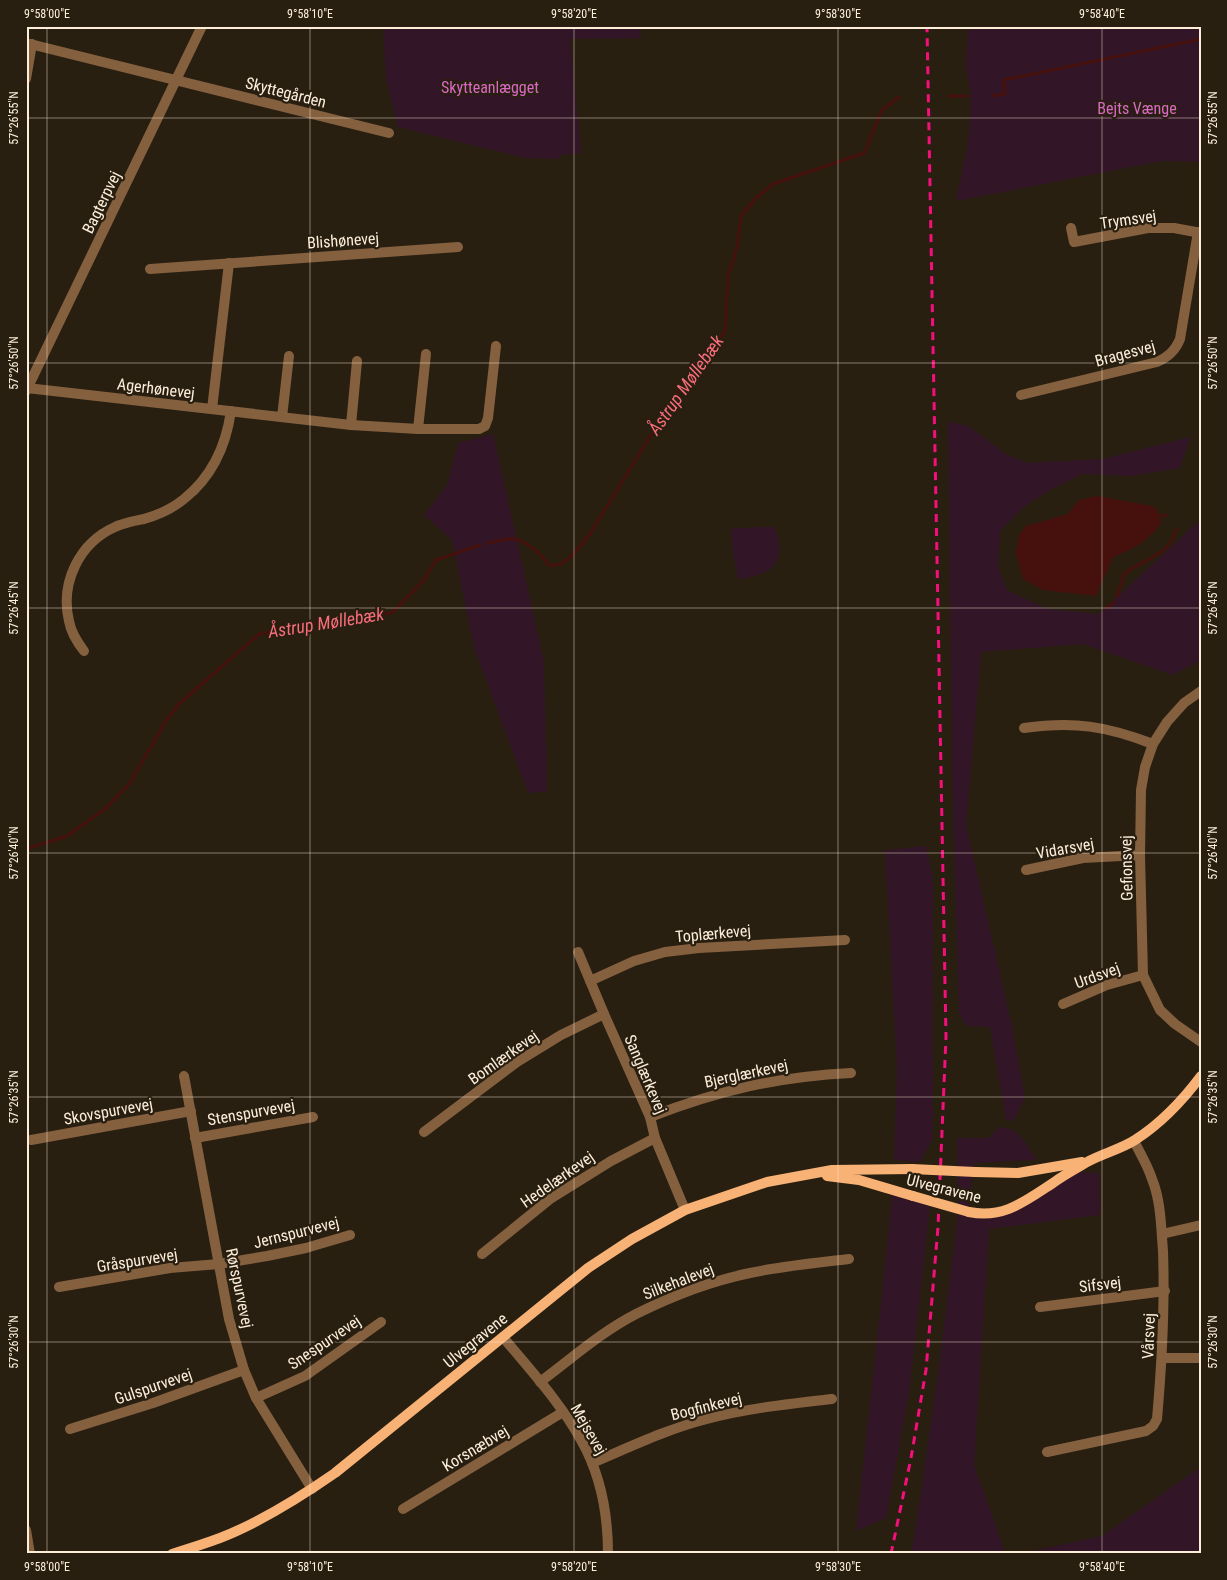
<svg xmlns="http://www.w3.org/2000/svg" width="1227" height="1580" font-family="'Roboto Condensed',sans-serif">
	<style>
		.green { fill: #321526 }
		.water { fill: #46110d }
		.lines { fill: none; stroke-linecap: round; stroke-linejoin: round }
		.stream { stroke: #46110d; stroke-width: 3 }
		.street { stroke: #85603f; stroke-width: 10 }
		.secondary { stroke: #f9b276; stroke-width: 10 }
		.rail { stroke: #f50f7a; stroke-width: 3; stroke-dasharray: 8 6; stroke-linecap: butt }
		.secondary-bridge { stroke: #f9b276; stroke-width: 10 }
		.ticks { fill: none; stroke: #fdeeda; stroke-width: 1; stroke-opacity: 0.45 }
		.labels { text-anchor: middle; stroke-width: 4.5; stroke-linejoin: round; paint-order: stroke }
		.park-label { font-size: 16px; fill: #dc68c6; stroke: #281f11 }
		.street-label { font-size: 16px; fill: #fdeeda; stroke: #281f11 }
		.water-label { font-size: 18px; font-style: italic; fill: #f96d7b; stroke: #281f11 }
		.neatline { fill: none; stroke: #fdeeda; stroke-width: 2 }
		.ticks-label { font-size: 12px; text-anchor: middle; fill: #fdeeda }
	</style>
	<rect width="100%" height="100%" fill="#281f11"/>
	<g class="green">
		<polygon points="383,26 640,26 641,38 570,39 581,153 560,155 560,159 525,158 398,127 386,78"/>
		<polygon points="968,26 1201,26 1201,162 1162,161 956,201 968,144 970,118 970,92 966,67"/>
		<polygon points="948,422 968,426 1007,455 1028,463 1103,459 1190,437 1180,468 1131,476 1082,474 1050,490 1025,506 1000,531 998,568 1007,590 1047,609 1099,614 1201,519 1201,660 1173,675 1083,644 981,652 966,825 1012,1027 1025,1098 1013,1121 1006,1120 990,1027 966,1026 959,1013 953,817"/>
		<polygon points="493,434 544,662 547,791 528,793 474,647 452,540 424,515 447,485 458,443"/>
		<path d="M756 527H774C781 538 782 562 769 570 761 575 748 578 738 579L733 551 731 529Z"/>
		<polygon points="926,846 933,878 933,1138 920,1162 894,1160 897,1068 885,850"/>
		<path d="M999 1127C1019 1128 1027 1144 1036 1160L974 1163 967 1216 986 1219 1018 1210 1078 1172 1099 1173 1100 1215 989 1229 974 1465 1005 1552 1013 1554H910L914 1539 937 1382 958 1215 957 1138H989Z"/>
		<polygon points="892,1194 930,1206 909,1392 886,1518 856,1531 887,1249"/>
		<polygon points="1201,1467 1201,1554 1019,1554 1102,1536"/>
	</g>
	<path class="water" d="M1097 496 1152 506 1158 511 1161 523C1147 542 1135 548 1113 557L1096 596 1043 590 1023 579 1016 553 1019 535 1026 526 1068 514 1079 500Z"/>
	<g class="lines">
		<g class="stream">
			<polyline points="949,96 966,96"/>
			<polyline points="992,96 1005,94 1004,80 1201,39"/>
			<polyline points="1161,516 1166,515"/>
			<path d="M488 543C496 542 508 537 515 539 529 542 541 555 549 565 568 568 579 546 590 534L676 394 692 380 713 346 725 332 728 276 737 247 741 216 757 197 773 184 864 153 882 110 899 97"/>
			<path d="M1117 597 1124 574C1144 558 1169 557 1176 529"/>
			<polyline points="1106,608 1114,602"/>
			<polyline points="26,849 67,836 105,809 130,783 167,719 180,703 259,634 378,612 385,614 393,612 424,580 436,560 480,545"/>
		</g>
		<g class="street">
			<polyline points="26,43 389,133"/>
			<polyline points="26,79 32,44"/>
			<polyline points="1071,228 1074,242 1148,228 1174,228 1201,233"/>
			<polyline points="150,269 458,247"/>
			<polyline points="27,388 351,425 418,429 479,429 485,426 488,418 496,346"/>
			<polyline points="26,391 202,26"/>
			<path d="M1021 395 1157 362C1168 357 1175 351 1180 339L1198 232"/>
			<polyline points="212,409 229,263"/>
			<polyline points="282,417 289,356"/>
			<polyline points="351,425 357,361"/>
			<polyline points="418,429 426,354"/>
			<path d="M84 651C77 642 71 632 69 621 60 583 79 543 115 527 123 523 134 521 144 519 158 515 173 508 184 499 213 476 226 446 231 411"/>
			<polyline points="1201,691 1184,703 1167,722 1153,744 1145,767 1141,790 1140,855 1143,975 1160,1010 1175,1024 1201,1042"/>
			<path d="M1024 728C1074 721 1106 726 1153 744"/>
			<polyline points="1026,870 1083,858 1140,855"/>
			<polyline points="578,952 604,1014 650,1117 655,1138 685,1210"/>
			<polyline points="590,981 634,961 665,952 699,948 845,940"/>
			<polyline points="1063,1004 1107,985 1143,975"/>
			<polyline points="184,1076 229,1319 244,1370 256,1398 312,1489"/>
			<path d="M650 1117C720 1090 776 1077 851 1073"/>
			<polyline points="424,1132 517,1062 561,1035 604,1014"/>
			<polyline points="195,1138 313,1117"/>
			<polyline points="31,1140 191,1111"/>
			<polyline points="1162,1234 1201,1225"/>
			<polyline points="482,1254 550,1199 611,1161 655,1138"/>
			<polyline points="59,1287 170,1268 219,1264 267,1256 306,1248 350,1235"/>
			<polyline points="1040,1307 1165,1291"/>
			<path d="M503 1337C530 1370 561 1403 581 1440 601 1475 608 1514 608 1554"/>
			<polyline points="1163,1358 1201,1358"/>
			<path d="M540 1382C571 1359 601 1332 636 1314 672 1296 711 1281 750 1273 783 1266 816 1263 849 1259"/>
			<polyline points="256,1398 305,1376 381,1322"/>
			<polyline points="70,1429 153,1403 244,1370"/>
			<path d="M1047 1452 1146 1431 1153 1426 1157 1419C1162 1362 1165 1307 1163 1251 1161 1227 1161 1201 1152 1179 1148 1166 1140 1153 1134 1141"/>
			<path d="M592 1463C630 1447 667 1429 707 1419 748 1408 790 1404 832 1399"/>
			<polyline points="403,1509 563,1412"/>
			<polyline points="26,1530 30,1554"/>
		</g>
		<g class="secondary">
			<polyline points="975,1172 1018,1173 1082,1162"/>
			<polyline points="827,1176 859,1180 913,1196"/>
			<path d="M969 1212C1004 1219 1025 1201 1053 1183 1064 1175 1077 1168 1089 1161 1104 1153 1121 1149 1135 1140 1160 1124 1183 1100 1201 1076"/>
			<path d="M172 1554C188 1549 204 1544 220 1538 261 1522 299 1498 335 1473L588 1268 632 1239 685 1210 767 1182 832 1170 912 1169"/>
		</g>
		<polyline class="rail" points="891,1554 911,1458 926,1370 938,1227 946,1037 927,26"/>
		<g class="secondary-bridge">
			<polyline points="912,1169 975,1172"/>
			<polyline points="913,1196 969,1212"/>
		</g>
	</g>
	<path class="ticks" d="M47 26V1554M310 26V1554M574 26V1554M838 26V1554M1102 26V1554M26 118H1201M26 363H1201M26 608H1201M26 853H1201M26 1097H1201M26 1342H1201"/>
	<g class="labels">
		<g class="park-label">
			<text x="490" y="93">Skytteanlægget</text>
			<text x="1137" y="114">Bejts Vænge</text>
		</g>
		<g class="street-label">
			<text transform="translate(286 92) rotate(14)" y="6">Skyttegården</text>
			<text transform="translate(101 202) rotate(-64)" y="6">Bagterpvej</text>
			<text transform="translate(1128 219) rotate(-8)" y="6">Trymsvej</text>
			<text transform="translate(343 240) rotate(-4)" y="6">Blishønevej</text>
			<text transform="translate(1125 353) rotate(-15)" y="6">Bragesvej</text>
			<text transform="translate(156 388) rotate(7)" y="6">Agerhønevej</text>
			<text transform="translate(1065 848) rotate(-10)" y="6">Vidarsvej</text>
			<text transform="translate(1126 868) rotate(-91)" y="6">Gefionsvej</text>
			<text transform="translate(713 933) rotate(-5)" y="6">Toplærkevej</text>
			<text transform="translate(1097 975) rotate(-20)" y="6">Urdsvej</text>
			<text transform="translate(503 1057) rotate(-35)" y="6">Bomlærkevej</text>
			<text transform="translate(746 1073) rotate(-12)" y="6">Bjerglærkevej</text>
			<text transform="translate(646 1074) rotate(67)" y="6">Sanglærkevej</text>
			<text transform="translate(108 1111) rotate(-10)" y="6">Skovspurvevej</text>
			<text transform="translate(251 1112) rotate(-10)" y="6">Stenspurvevej</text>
			<text transform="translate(557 1179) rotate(-35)" y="6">Hedelærkevej</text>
			<text transform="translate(944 1188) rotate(14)" y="6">Ulvegravene</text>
			<text transform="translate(296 1232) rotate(-14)" y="6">Jernspurvevej</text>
			<text transform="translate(137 1260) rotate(-9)" y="6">Gråspurvevej</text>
			<text transform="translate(678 1281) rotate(-21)" y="6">Silkehalevej</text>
			<text transform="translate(1100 1284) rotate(-7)" y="6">Sifsvej</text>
			<text transform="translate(240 1288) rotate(78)" y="6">Rørspurvevej</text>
			<text transform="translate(1148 1336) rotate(-88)" y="6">Vårsvej</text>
			<text transform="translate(475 1340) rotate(-39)" y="6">Ulvegravene</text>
			<text transform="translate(324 1342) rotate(-34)" y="6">Snespurvevej</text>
			<text transform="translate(153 1386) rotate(-19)" y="6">Gulspurvevej</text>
			<text transform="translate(706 1406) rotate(-14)" y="6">Bogfinkevej</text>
			<text transform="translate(589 1429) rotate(60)" y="6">Mejsevej</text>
			<text transform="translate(475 1448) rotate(-31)" y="6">Korsnæbvej</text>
		</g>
		<g class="water-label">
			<text transform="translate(686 385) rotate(-55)" y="6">Åstrup Møllebæk</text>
			<text transform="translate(326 623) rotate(-9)" y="6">Åstrup Møllebæk</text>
		</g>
	</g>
	<rect width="1227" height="1580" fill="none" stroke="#281f11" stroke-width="55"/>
	<rect x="28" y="28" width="1172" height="1524" class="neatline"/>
	<g class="ticks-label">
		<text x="47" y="18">9°58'00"E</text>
		<text x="310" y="18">9°58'10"E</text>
		<text x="574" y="18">9°58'20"E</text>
		<text x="838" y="18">9°58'30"E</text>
		<text x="1102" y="18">9°58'40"E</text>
		<text transform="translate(14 118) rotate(-90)" y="4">57°26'55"N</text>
		<text transform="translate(1213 118) rotate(-90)" y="4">57°26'55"N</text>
		<text transform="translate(14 363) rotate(-90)" y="4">57°26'50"N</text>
		<text transform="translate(1213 363) rotate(-90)" y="4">57°26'50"N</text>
		<text transform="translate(14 608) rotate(-90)" y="4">57°26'45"N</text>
		<text transform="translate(1213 608) rotate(-90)" y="4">57°26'45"N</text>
		<text transform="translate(14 853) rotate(-90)" y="4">57°26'40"N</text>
		<text transform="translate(1213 853) rotate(-90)" y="4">57°26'40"N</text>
		<text transform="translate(14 1097) rotate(-90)" y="4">57°26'35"N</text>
		<text transform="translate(1213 1097) rotate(-90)" y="4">57°26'35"N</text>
		<text transform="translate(14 1342) rotate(-90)" y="4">57°26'30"N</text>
		<text transform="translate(1213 1342) rotate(-90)" y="4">57°26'30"N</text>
		<text x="47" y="1571">9°58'00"E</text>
		<text x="310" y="1571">9°58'10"E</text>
		<text x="574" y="1571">9°58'20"E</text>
		<text x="838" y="1571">9°58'30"E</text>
		<text x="1102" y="1571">9°58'40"E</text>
	</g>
</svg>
